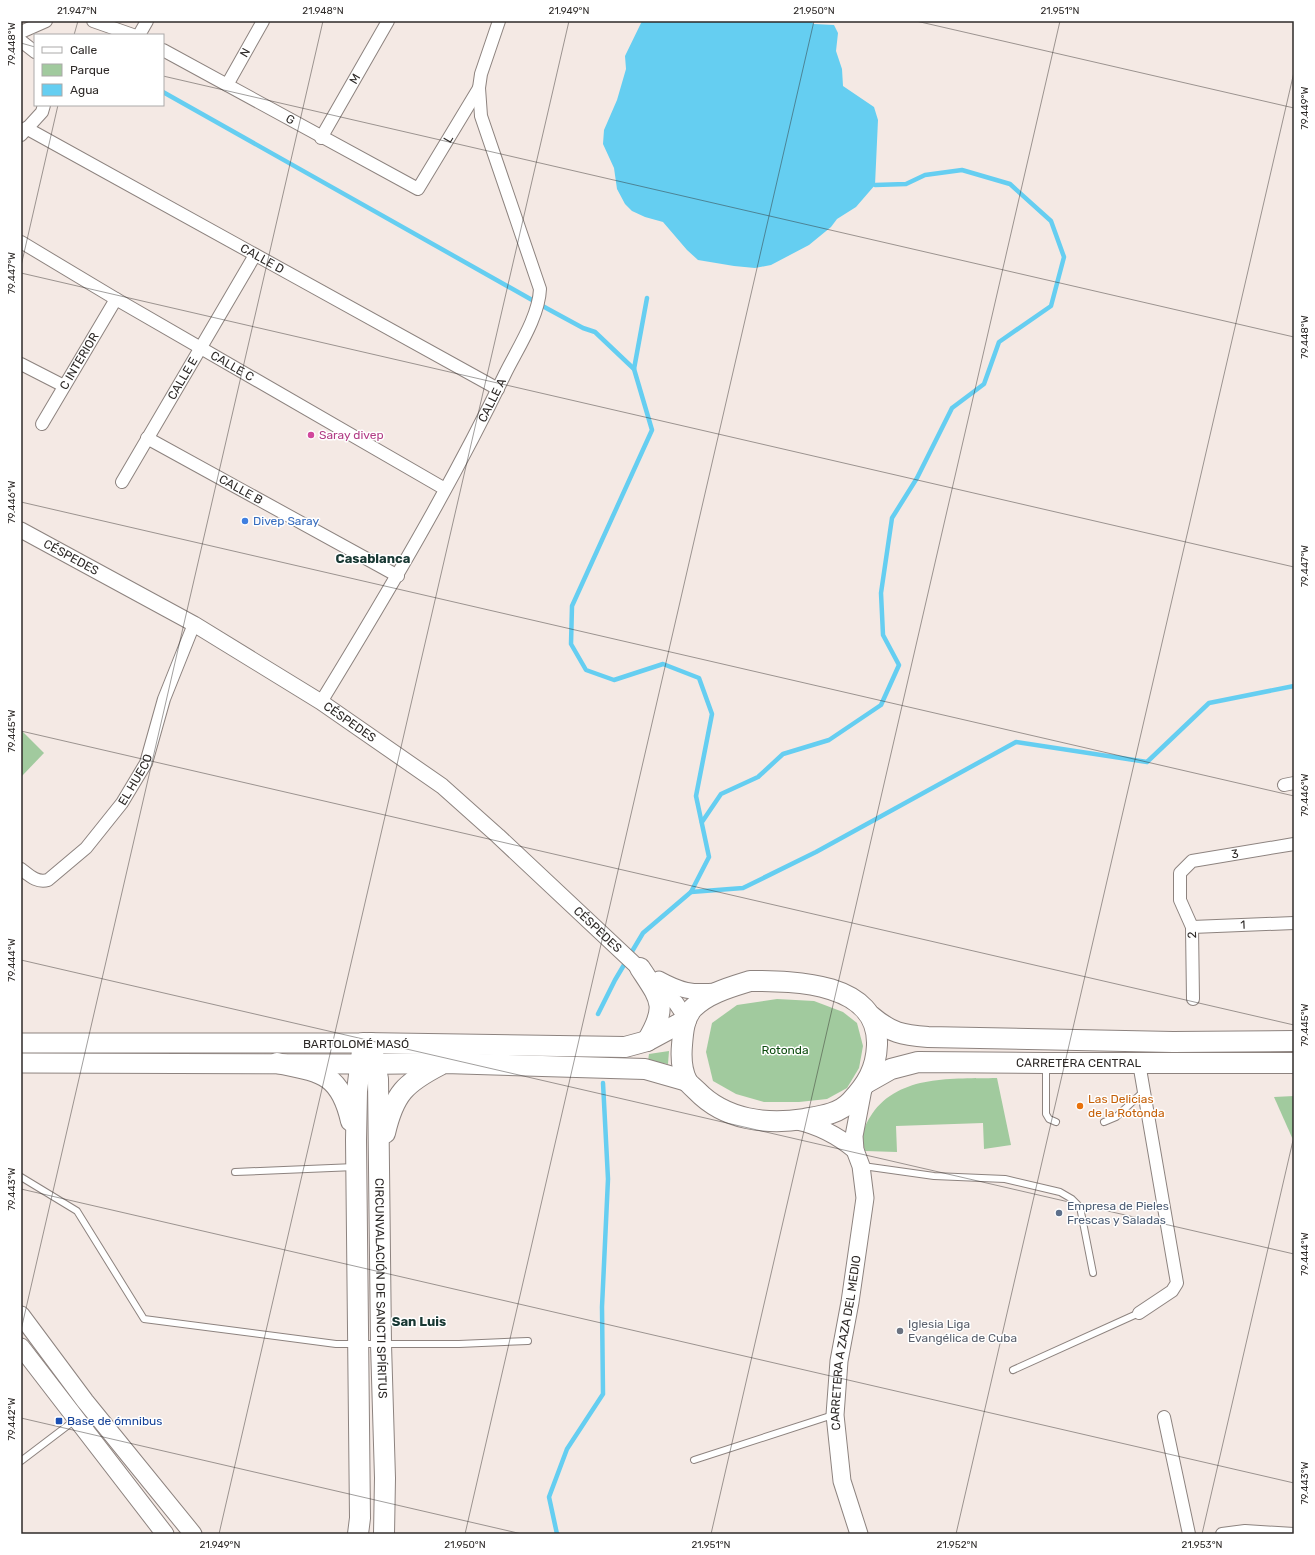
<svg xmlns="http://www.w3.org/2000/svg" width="1315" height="1555" font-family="Rubik,sans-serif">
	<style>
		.green { fill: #a1ca9e }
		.water { fill: #65cef1 }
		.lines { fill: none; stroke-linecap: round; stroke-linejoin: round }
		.stream { stroke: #65cef1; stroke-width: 4.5 }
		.service-casing { stroke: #8d837f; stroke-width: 8 }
		.minor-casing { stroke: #8d837f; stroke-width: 14 }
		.tertiary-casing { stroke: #8d837f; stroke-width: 17 }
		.secondary-casing { stroke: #8d837f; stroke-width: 19 }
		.primary-casing { stroke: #8d837f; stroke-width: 21 }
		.trunk-casing { stroke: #8d837f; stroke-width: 22 }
		.service { stroke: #fff; stroke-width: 6 }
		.minor { stroke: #fff; stroke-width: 12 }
		.tertiary { stroke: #fff; stroke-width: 15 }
		.secondary { stroke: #fff; stroke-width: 17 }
		.primary { stroke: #fff; stroke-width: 19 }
		.trunk { stroke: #fff; stroke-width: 20 }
		.ticks { fill: none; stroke: #2e2a28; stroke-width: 1; stroke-opacity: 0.45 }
		.hotel-dot { fill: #d1479c; stroke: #fff; stroke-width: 1.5 }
		.shop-dot { fill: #3f7fe0; stroke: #fff; stroke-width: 1.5 }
		.food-dot { fill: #e8710a; stroke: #fff; stroke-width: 1.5 }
		.service-dot { fill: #5c6f8a; stroke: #fff; stroke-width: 1.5 }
		.worship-dot { fill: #6b7280; stroke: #fff; stroke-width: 1.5 }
		.transit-dot { fill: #1a4fb4; stroke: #fff; stroke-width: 1.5 }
		.labels { text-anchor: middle; stroke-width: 3; stroke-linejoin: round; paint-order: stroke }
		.street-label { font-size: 12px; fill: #2e2a28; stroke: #fff }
		.hotel-label { font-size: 12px; fill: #b23c85; stroke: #fff; text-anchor: start }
		.shop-label { font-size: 12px; fill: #366cbe; stroke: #fff; text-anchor: start }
		.park-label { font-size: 12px; fill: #0c4c0e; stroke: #fff }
		.food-label { font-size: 12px; fill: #c56008; stroke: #fff; text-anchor: start }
		.service-label { font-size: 12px; fill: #4e5e75; stroke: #fff; text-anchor: start }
		.worship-label { font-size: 12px; fill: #5b616d; stroke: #fff; text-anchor: start }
		.transit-label { font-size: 12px; fill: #164399; stroke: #fff; text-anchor: start }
		.neighbourhood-label { font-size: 13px; font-weight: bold; fill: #183833; stroke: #fff }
		.neatline { fill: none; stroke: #2e2a28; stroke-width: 1.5 }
		.ticks-label { font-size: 10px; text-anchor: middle; fill: #2e2a28 }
	</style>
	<rect width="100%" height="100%" fill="#f4e9e4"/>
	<g class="green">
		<polygon points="21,730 44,753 21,777"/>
		<polygon points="777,999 814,1001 843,1012 857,1023 863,1046 859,1068 847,1088 827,1099 799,1102 764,1102 736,1094 713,1081 706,1052 712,1023 737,1005"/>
		<polygon points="669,1051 668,1064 648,1061 649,1054"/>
		<path d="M997 1078 1011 1145 984 1149 983 1123 896 1126 897 1152 865 1151C861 1136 863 1127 872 1114 900 1074 953 1079 997 1078Z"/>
		<polygon points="1294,1096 1294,1142 1274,1097"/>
	</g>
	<polygon class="water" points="642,21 811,21 814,24 834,25 838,33 836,51 842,69 843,86 874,107 878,120 875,185 856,207 837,219 831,227 809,245 771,265 755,268 734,266 698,260 687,250 663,222 645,217 632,211 625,204 617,189 614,168 603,144 604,130 617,100 626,69 625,56"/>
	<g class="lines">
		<g class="stream">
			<polyline points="163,92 548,309 583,328 595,332 634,369"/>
			<polyline points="702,822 721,794 758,777 783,754 829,740 881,705 899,665 883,635 881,593 892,518 917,478 952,408 984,384 999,342 1051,306 1064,257 1051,221 1010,184 962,170 925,175 906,184 875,185"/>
			<polyline points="691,892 743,888 816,852 1016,742 1147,762 1209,703 1294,686"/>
			<polyline points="598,1014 615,980 643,933 691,892 709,857 696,796 712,714 699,678 663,664 614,680 586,670 571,644 572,606 652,430 634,369 647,298"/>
			<polyline points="557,1534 549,1497 567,1449 603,1394 602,1307 608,1179 603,1083"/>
		</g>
		<defs>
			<g id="service">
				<polyline points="1046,1065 1046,1114 1049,1119 1056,1122"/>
				<polyline points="1104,1122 1116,1117 1143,1092"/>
				<polyline points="863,1166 934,1176 1005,1179 1060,1192 1072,1199 1080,1207 1093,1273"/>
				<polyline points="235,1172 355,1167"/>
				<polyline points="21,1177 77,1211 144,1319 336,1344 459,1344 528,1341"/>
				<polyline points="1013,1370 1139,1313"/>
				<polyline points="694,1460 833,1415"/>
				<polyline points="21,1461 75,1420"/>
			</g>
			<g id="minor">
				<polyline points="93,21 133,35"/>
				<polyline points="21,32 46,21"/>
				<polyline points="139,35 147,21"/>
				<polyline points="21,41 35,52"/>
				<path id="s1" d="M163 50 418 189 479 88"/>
				<path id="s2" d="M227 85 263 21"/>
				<path id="s3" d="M26 128 498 389"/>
				<polyline points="21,135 42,112 44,105"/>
				<path id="s4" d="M321 138 388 21"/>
				<path id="s5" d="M21 242 116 299 445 489"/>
				<polyline points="21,364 64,386"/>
				<path id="s6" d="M42 424 116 299"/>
				<path id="s7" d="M147 438 398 576"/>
				<path id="s8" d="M122 482 255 255"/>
				<path id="s9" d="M321 702C387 594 451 486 506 372 518 348 539 316 540 289L481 116 479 88 481 74 499 21"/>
				<polyline points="1284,785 1294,783"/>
				<path id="s10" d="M21 869C30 876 37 883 48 880L86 848 122 803 146 763 164 699 194 624"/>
				<path id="s11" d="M1192 927 1294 923"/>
				<path id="s12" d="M1193 999 1192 927 1180 900V873L1192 861 1294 844"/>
				<polyline points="1139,1063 1177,1283 1172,1291 1139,1313"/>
				<polyline points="1164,1417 1189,1534"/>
				<polyline points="1222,1534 1245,1531 1294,1534"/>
			</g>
			<g id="tertiary">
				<path id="s13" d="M21 530 194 624 321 702 442 786 498 836 676 1003 686 1018"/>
				<path d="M659 979C681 991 691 993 716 991"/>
			</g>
			<g id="secondary">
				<path d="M797 1121C820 1126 837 1135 855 1150"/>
				<polyline points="21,1315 85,1401 193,1534"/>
				<polyline points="21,1347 165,1534"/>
				<path id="s14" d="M859 1534 842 1481 835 1415 839 1361 850 1302 865 1198 861 1166 855 1150 854 1136 863 1089"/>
			</g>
			<g id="primary">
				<polyline points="21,1043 363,1043"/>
				<polyline points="21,1063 360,1064"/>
			</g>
			<g id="trunk">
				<path d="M640 968C661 1000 668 1006 647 1041"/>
				<path d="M750 981C795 981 879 982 877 1045 876 1069 867 1084 851 1101 839 1114 821 1116 804 1119 767 1125 725 1120 697 1091 694 1088 689 1084 687 1081 682 1071 681 1056 682 1045 683 1032 684 1018 693 1008 708 993 731 987 750 981Z"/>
				<path d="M871 1016C891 1033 902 1035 928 1037L1173 1042 1294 1041"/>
				<path id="s15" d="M371 1043 378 1079 381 1344 385 1478 384 1534"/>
				<path d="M277 1063C321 1072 340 1073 351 1121"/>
				<polyline points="362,1064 445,1063 645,1069 687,1081"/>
				<path id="s16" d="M868 1082 891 1069 918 1062 1046 1063H1294"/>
				<path d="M385 1133C394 1094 405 1083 440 1065"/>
				<polyline points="358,1534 360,1518 356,1140 357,1091 363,1043 625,1047 647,1041 686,1020"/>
			</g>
		</defs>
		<use href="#service" class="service-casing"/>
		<use href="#minor" class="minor-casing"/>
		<use href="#tertiary" class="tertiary-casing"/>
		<use href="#secondary" class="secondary-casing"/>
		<use href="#primary" class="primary-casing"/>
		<use href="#trunk" class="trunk-casing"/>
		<use href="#service" class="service"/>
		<use href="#minor" class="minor"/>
		<use href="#tertiary" class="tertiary"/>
		<use href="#secondary" class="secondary"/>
		<use href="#primary" class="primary"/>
		<use href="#trunk" class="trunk"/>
	</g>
	<path class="ticks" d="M916 21 1294 108M74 35 78 21M21 43 35 47M163 76 1294 337M21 266 58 105M21 273 1294 567M21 502 1294 796M21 731 1294 1025M21 960 1294 1254M21 1189 1294 1483M21 1330 323 21M21 1418 522 1534M219 1534 569 21M465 1534 814 21M711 1534 1060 21M956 1534 1294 72M1202 1534 1294 1136"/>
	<circle class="hotel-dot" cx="311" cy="435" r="4"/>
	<circle class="shop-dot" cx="245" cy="521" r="4"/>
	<circle class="food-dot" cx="1080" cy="1106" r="4"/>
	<circle class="service-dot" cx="1059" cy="1213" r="4"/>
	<circle class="worship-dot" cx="900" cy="1331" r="4"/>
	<rect class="transit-dot" x="55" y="1417" width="8" height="8" rx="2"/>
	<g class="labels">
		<g class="street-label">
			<text dy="4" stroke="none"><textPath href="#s2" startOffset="37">N</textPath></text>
			<text dy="4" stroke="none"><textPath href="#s4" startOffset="68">M</textPath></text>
			<text dy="4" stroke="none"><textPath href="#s1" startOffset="145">G</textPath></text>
			<text dy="4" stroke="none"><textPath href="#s1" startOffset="349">L</textPath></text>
			<text dy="4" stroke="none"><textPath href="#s3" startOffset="270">CALLE D</textPath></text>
			<text dy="4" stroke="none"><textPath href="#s6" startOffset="73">C INTERIOR</textPath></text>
			<text dy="4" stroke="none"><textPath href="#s5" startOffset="245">CALLE C</textPath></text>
			<text dy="4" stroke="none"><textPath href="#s8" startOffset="120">CALLE E</textPath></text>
			<text dy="4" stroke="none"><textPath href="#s9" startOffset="347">CALLE A</textPath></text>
			<text dy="4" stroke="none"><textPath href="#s7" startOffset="107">CALLE B</textPath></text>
			<text dy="4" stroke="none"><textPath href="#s13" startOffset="57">CÉSPEDES</textPath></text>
			<text dy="4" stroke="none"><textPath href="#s13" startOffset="381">CÉSPEDES</textPath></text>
			<text dy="4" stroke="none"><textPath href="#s10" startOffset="165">EL HUECO</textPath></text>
			<text dy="4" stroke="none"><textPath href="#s12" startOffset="189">3</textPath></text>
			<text dy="4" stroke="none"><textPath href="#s11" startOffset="51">1</textPath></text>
			<text dy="4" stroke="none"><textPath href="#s13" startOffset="705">CÉSPEDES</textPath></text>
			<text transform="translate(1192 935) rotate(-93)" y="4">2</text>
			<text x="356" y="1048">BARTOLOMÉ MASÓ</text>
			<text dy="4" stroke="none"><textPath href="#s16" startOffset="215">CARRETERA CENTRAL</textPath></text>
			<text dy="4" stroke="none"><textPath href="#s15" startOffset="246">CIRCUNVALACIÓN DE SANCTI SPÍRITUS</textPath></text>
			<text dy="4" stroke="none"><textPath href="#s14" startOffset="195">CARRETERA A ZAZA DEL MEDIO</textPath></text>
		</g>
		<g class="hotel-label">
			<text x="319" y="439">Saray divep</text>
		</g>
		<g class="shop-label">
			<text x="253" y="525">Divep Saray</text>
		</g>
		<g class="park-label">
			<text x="785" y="1054">Rotonda</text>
		</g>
		<g class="food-label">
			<text x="1088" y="1103">Las Delicias<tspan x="1088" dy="14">de la Rotonda</tspan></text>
		</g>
		<g class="service-label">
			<text x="1067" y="1210">Empresa de Pieles<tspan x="1067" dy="14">Frescas y Saladas</tspan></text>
		</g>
		<g class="worship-label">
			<text x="908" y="1328">Iglesia Liga<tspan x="908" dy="14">Evangélica de Cuba</tspan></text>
		</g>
		<g class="transit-label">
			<text x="67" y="1425">Base de ómnibus</text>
		</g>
		<g class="neighbourhood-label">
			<text x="373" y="563">Casablanca</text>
			<text x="419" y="1326">San Luis</text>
		</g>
	</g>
	<rect width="1315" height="1555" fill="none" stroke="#ffffff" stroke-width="44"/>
	<rect x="34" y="34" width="130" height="72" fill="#ffffff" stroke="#abaaa9"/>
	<rect x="42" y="47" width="20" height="6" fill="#ffffff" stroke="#abaaa9"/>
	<text x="70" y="54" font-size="12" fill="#2e2a28">Calle</text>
	<rect x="42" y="64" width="20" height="12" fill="#a1ca9e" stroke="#abaaa9"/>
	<text x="70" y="74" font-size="12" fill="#2e2a28">Parque</text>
	<rect x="42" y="84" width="20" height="12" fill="#65cef1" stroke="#abaaa9"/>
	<text x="70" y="94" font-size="12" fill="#2e2a28">Agua</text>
	<rect x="22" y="22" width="1271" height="1511" class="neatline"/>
	<g class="ticks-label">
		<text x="77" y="14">21.947°N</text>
		<text x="323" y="14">21.948°N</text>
		<text x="569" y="14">21.949°N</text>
		<text x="814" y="14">21.950°N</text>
		<text x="1060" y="14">21.951°N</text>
		<text transform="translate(11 44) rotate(-90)" y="4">79.448°W</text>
		<text transform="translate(1304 108) rotate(-90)" y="4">79.449°W</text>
		<text transform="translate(11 273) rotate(-90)" y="4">79.447°W</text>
		<text transform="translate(1304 337) rotate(-90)" y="4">79.448°W</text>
		<text transform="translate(11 502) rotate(-90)" y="4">79.446°W</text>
		<text transform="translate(1304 566) rotate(-90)" y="4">79.447°W</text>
		<text transform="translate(11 731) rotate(-90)" y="4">79.445°W</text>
		<text transform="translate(1304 795) rotate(-90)" y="4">79.446°W</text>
		<text transform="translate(11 960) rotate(-90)" y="4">79.444°W</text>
		<text transform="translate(1304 1025) rotate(-90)" y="4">79.445°W</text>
		<text transform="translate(11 1189) rotate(-90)" y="4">79.443°W</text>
		<text transform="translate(1304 1254) rotate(-90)" y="4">79.444°W</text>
		<text transform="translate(11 1419) rotate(-90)" y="4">79.442°W</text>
		<text transform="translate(1304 1483) rotate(-90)" y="4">79.443°W</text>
		<text x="220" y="1548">21.949°N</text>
		<text x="465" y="1548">21.950°N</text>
		<text x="711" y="1548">21.951°N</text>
		<text x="957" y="1548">21.952°N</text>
		<text x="1202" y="1548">21.953°N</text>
	</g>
</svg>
